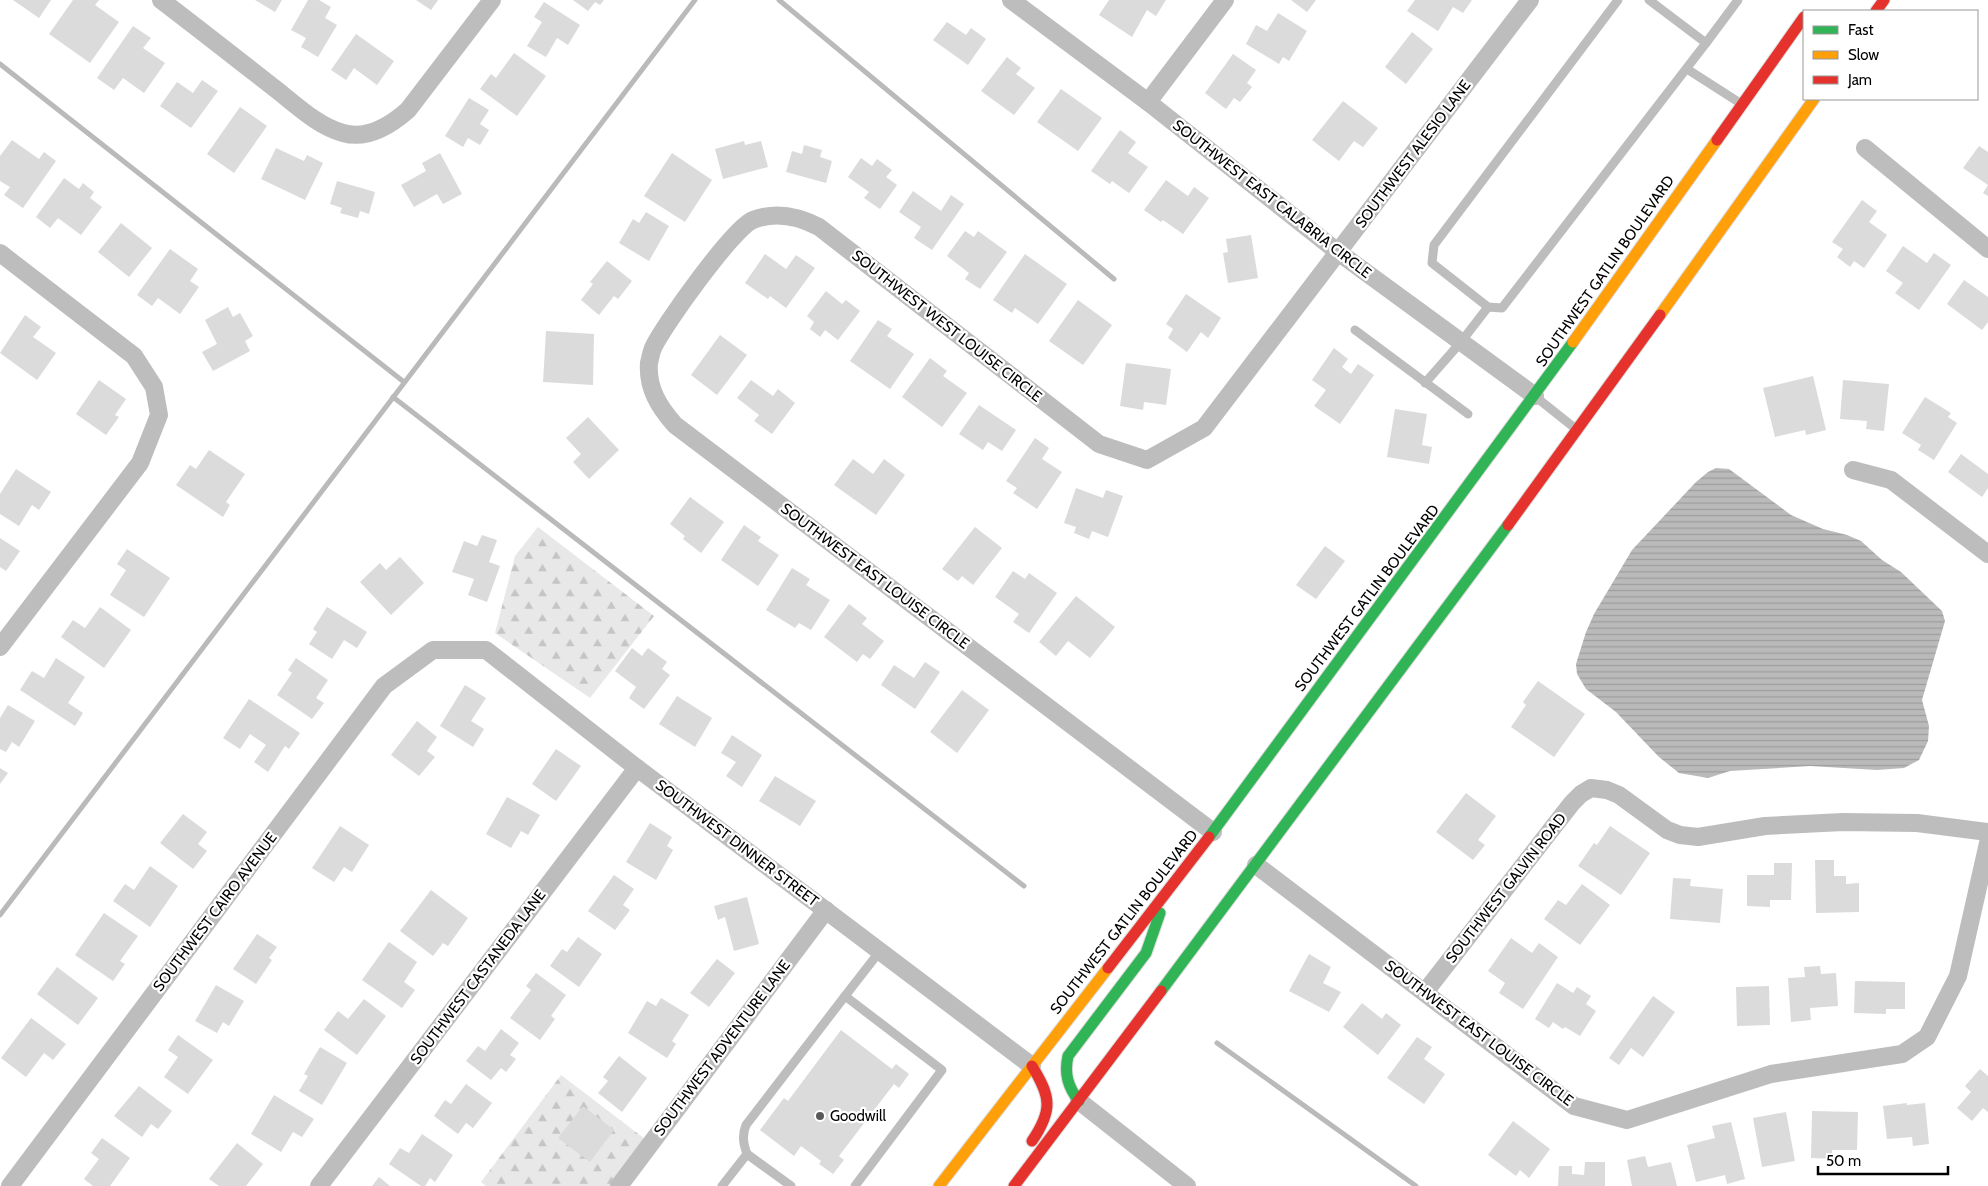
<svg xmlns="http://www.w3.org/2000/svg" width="1988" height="1186" font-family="Cabin,sans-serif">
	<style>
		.forest { fill: url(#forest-firs) }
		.water { fill: url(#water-rules) }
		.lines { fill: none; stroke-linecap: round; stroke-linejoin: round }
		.stream { stroke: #bababa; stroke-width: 5 }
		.building { fill: #dbdbdb }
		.fast-casing { stroke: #dbdbdb; stroke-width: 13 }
		.slow-casing { stroke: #dbdbdb; stroke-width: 13 }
		.jam-casing { stroke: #dbdbdb; stroke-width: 13 }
		.lane { stroke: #bdbdbd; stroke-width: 9 }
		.street { stroke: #bdbdbd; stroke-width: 18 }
		.fast { stroke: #30b455; stroke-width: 11 }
		.slow { stroke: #ff9f0a; stroke-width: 11 }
		.jam { stroke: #e5322d; stroke-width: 11 }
		.poi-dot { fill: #595959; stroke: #fff; stroke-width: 2 }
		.labels { text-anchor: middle; stroke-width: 4.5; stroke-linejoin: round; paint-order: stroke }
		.street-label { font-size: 15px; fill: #000; stroke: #fff }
		.poi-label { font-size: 15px; fill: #000; stroke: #fff; text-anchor: start }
	</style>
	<defs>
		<pattern id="forest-firs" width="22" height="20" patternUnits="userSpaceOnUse" patternTransform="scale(1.25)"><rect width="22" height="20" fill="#e8e8e8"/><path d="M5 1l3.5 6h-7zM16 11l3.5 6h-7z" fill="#c5c5c5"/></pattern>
		<pattern id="water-rules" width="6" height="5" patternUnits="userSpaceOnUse" patternTransform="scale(1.25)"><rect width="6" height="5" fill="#bababa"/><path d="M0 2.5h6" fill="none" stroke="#9e9e9e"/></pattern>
	</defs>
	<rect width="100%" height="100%" fill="#fff"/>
	<g class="forest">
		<polygon points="538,527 654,616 590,698 495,633 515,556"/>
		<polygon points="561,1075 645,1139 611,1186 486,1186 481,1182"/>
	</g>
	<polygon class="water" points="1716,468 1729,469 1791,515 1823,529 1847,535 1861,541 1882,560 1901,572 1942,611 1945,621 1922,700 1929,726 1928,741 1919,760 1904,768 1877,770 1810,766 1730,771 1708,778 1679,773 1659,757 1616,712 1586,689 1577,674 1576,664 1586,632 1594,614 1632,550 1696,482 1708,472"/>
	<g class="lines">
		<g class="stream">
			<polyline points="779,0 1114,279"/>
			<polyline points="0,64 404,382"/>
			<polyline points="393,397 1024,886"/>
			<polyline points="0,915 695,0"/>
			<polyline points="1217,1043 1416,1186"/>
		</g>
	</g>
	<g class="building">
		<polygon points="13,0 51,0 39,18"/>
		<polygon points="73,0 99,0 95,5 119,22 90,63 49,34"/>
		<polygon points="255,0 282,0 275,12"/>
		<polygon points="308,0 319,0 331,7 325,18 337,25 318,57 301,47 306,38 291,30"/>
		<polygon points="416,0 438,0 431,10"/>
		<polygon points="573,0 604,0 600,5 595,2 588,11"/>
		<polygon points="1109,0 1166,0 1156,16 1147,10 1132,37 1099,15"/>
		<polygon points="1291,0 1316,0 1307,12"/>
		<polygon points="1415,0 1472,0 1463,13 1453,7 1438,31 1407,11"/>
		<polygon points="544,2 580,25 568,45 557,38 546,57 527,46 542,22 534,17"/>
		<polygon points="1278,13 1307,31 1289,61 1283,57 1279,64 1246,44 1256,25 1267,31"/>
		<polygon points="947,22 966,35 971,28 986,39 968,65 933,40"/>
		<polygon points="133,26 151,38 143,48 165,63 144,93 123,78 114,90 97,78"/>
		<polygon points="1412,32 1433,49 1406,84 1385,67"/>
		<polygon points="356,34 394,61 377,85 354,68 346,80 331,70"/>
		<polygon points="514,53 546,76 517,116 480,89 491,74 496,78"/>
		<polygon points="1233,54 1256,70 1247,83 1252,87 1240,102 1234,98 1226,109 1205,93"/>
		<polygon points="1007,57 1021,68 1016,74 1035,88 1014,115 981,91"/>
		<polygon points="202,80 218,91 191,128 160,106 177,82 193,93"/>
		<polygon points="1061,89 1102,118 1078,151 1037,122"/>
		<polygon points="469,98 489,110 480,124 489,130 480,145 468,138 463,147 445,136"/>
		<polygon points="1343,101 1378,128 1363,147 1354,141 1339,161 1312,140"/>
		<polygon points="240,107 267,126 234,173 207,154"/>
		<polygon points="1120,130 1136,142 1128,153 1148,167 1129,193 1112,181 1110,184 1091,171"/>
		<polygon points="12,140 39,159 44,152 56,161 23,208 4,195 10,187 0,181 0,156"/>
		<polygon points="744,141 745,145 761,141 768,167 723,179 715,149"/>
		<polygon points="804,145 822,150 820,157 832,161 826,183 786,172 792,151 802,154"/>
		<polygon points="1979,146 1988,152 1988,196 1983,193 1988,185 1963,168"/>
		<polygon points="276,148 304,161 307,155 323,163 305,200 261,179"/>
		<polygon points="440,153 462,194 443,204 437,194 414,207 401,185 426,171 422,163"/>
		<polygon points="672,153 712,180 685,222 644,196"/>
		<polygon points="861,158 872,166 877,159 892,170 886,177 897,185 880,209 864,198 869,192 848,177"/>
		<polygon points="64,178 79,189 83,183 94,192 90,198 102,207 81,235 58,218 50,228 36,217"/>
		<polygon points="1166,180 1188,196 1194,187 1209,198 1183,234 1163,220 1161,222 1144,210"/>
		<polygon points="337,181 375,192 369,214 360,211 358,218 340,213 342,208 330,204"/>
		<polygon points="913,191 941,211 951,195 964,204 932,250 914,238 921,227 899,212"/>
		<polygon points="1862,200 1877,211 1869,222 1887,235 1864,268 1854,261 1850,267 1837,257 1843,249 1832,242"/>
		<polygon points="646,212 669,226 649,261 619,243 633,219 639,223"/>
		<polygon points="121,223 152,248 129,277 98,252"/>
		<polygon points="965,231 974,237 978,231 1007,252 980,289 965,279 969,273 947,256"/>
		<polygon points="1251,235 1258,278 1228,283 1223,253 1228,252 1226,239"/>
		<polygon points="1903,246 1927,263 1934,253 1951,265 1919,310 1895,293 1903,283 1886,271"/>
		<polygon points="170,249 198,269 190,281 199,287 180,314 158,298 152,306 137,295"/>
		<polygon points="765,254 786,269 796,255 815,268 786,308 770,296 768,299 745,283"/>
		<polygon points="1025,254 1067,284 1038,324 1015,308 1012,313 993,300"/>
		<polygon points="607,261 632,281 618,299 614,296 599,315 581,300 593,284 590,282"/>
		<polygon points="1964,280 1988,297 1988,322 1982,330 1947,304"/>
		<polygon points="826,291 842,304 846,300 860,311 838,340 825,330 820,337 810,329 814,322 807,316"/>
		<polygon points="1186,294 1221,318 1208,338 1201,332 1187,352 1168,338 1173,329 1166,324"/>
		<polygon points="1078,300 1112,325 1083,365 1049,341"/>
		<polygon points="228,307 233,317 240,313 253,336 245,341 250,351 213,371 202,352 217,344 205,320"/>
		<polygon points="25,315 41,327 33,337 56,353 37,380 0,353"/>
		<polygon points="878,320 892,329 887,336 914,354 890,389 850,361"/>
		<polygon points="546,331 594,334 593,385 543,382"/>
		<polygon points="720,335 747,355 717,395 691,375"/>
		<polygon points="1334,348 1348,359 1342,367 1351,374 1358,364 1374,375 1340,424 1314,406 1326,390 1312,380"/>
		<polygon points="930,358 947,371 943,376 967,393 942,427 902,397"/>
		<polygon points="1126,363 1171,369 1166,405 1144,402 1143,410 1120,406"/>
		<polygon points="1813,376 1826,430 1806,435 1805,430 1775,437 1763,388"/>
		<polygon points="99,380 126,399 115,415 119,417 106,435 76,414"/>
		<polygon points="751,380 773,396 778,389 795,403 772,434 754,421 759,415 737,398"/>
		<polygon points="1843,380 1889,384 1884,431 1866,429 1867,421 1840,419"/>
		<polygon points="1925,397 1951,413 1948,417 1957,423 1934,460 1918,450 1921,445 1902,433"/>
		<polygon points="979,405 1016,430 1002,451 988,442 983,450 959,434"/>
		<polygon points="1395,409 1427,414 1422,445 1432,447 1429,464 1387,457"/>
		<polygon points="588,417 619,450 589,479 573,462 581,454 566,438"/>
		<polygon points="1035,438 1049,448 1042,459 1062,472 1037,509 1013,493 1017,488 1006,481"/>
		<polygon points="209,450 245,474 226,502 230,505 223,517 176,485 190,465 196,469"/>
		<polygon points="1961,454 1988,474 1988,488 1982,497 1948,472"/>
		<polygon points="853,459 873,474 884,459 905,475 876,515 834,485"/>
		<polygon points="16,469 51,492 39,510 32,505 19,526 0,514 0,494"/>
		<polygon points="1076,488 1103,498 1106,490 1123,496 1108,537 1092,531 1089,539 1074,533 1076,527 1064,523"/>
		<polygon points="690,497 724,522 701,553 683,539 685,536 670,524"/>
		<polygon points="744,525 761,537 758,541 779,555 758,586 721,560"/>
		<polygon points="975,527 1002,548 973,585 962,576 958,581 942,569"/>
		<polygon points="482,535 497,540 489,562 500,566 487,602 468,595 474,579 452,572 464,541 477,546"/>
		<polygon points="0,538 20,551 6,571 0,567"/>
		<polygon points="1325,546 1345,561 1316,599 1296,585"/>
		<polygon points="127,549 170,578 144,617 110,595 126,570 117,564"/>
		<polygon points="400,557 424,583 391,615 360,582 380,563 386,570"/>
		<polygon points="792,568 810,579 806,585 830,600 811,630 799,623 795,628 766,610"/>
		<polygon points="1013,571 1025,579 1029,573 1057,593 1029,633 1013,622 1019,614 995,597"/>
		<polygon points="1076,596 1115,627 1090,658 1068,641 1056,656 1039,642"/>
		<polygon points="849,604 867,618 862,624 884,641 870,659 863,654 857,662 824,637"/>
		<polygon points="100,607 131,630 104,668 61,637 73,620 85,628"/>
		<polygon points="327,607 367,632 357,648 344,640 332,659 309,644 317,632 313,629"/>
		<polygon points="632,648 642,656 648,648 667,662 662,669 670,675 644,709 629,698 636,687 615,671"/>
		<polygon points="56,658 85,677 68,703 83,713 75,726 20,690 32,671 44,678"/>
		<polygon points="296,658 328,680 316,698 324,703 312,719 277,695 292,673 288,670"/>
		<polygon points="925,662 940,672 915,709 881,685 894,665 914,678"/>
		<polygon points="1538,681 1585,714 1554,757 1511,727 1526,705 1523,702"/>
		<polygon points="465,685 486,698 471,721 484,729 473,747 440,726"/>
		<polygon points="962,690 989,710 957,753 930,732"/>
		<polygon points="677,696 712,718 695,747 659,724"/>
		<polygon points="249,699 300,733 289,749 285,746 268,772 254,762 266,745 250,734 240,749 223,738"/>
		<polygon points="8,705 35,721 19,747 12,742 6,752 0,749 0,718"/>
		<polygon points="417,721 437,737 427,751 435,757 419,776 391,755"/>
		<polygon points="732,735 762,755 742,787 726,776 736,762 721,753"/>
		<polygon points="556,749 581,766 556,801 532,784"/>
		<polygon points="0,768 8,773 0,784"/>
		<polygon points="775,776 816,801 800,826 759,801"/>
		<polygon points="1466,793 1496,816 1478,840 1485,845 1473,860 1436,832"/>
		<polygon points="507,797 540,815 528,835 521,831 511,848 486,834"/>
		<polygon points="183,814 207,832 198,844 207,851 193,869 160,843"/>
		<polygon points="650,823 672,837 667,846 673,850 656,880 626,862"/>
		<polygon points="340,826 369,845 352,872 344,867 334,882 312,868"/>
		<polygon points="1610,826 1650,853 1621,895 1578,866 1594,843 1597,845"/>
		<polygon points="1815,860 1834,860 1834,876 1846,876 1846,884 1859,883 1859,912 1816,913"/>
		<polygon points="1774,863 1792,863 1791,900 1770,900 1770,907 1747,906 1747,875 1774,875"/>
		<polygon points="150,866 178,886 150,927 113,901 125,884 134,890"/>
		<polygon points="614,875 634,889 623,905 630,910 615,930 588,911"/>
		<polygon points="1673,878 1691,879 1690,886 1723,889 1720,923 1670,919"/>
		<polygon points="1582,884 1610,905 1580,945 1544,919 1558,900 1566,905"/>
		<polygon points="431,890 468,918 448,946 443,943 433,956 400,931"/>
		<polygon points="747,897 759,944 734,951 725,917 718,920 714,906"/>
		<polygon points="104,913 138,936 120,961 125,964 113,981 75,955"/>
		<polygon points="257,934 277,947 269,958 272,960 256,984 233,969"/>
		<polygon points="578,937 602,954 579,987 550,966 562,949 567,952"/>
		<polygon points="1511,938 1532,953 1539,943 1558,957 1523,1009 1499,993 1505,983 1488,971"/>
		<polygon points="389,942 417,962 404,982 415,990 402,1008 362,980"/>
		<polygon points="1309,954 1331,967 1323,983 1341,992 1329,1012 1289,991"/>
		<polygon points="717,959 735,973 709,1007 690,993"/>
		<polygon points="1820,966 1821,974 1836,973 1838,1006 1810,1008 1811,1020 1791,1022 1788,978 1805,977 1804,967"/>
		<polygon points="57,967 98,998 78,1025 37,994"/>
		<polygon points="536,973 566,995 551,1016 555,1019 540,1040 510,1018 531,990 526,986"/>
		<polygon points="1855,981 1905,982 1905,1009 1886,1009 1886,1014 1854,1013"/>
		<polygon points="1557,983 1573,993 1577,987 1591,996 1586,1004 1596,1011 1580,1036 1565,1027 1563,1029 1553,1022 1549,1028 1535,1019"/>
		<polygon points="216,985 244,1001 229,1026 223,1022 217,1033 195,1021"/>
		<polygon points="1769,986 1770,1025 1737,1026 1736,987"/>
		<polygon points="1653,996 1675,1012 1643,1057 1631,1048 1619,1065 1609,1058"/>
		<polygon points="661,998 689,1015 672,1041 676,1044 667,1058 628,1033 647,1001 656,1006"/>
		<polygon points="364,999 386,1016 357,1055 324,1030 338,1011 348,1019"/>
		<polygon points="1362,1003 1382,1019 1386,1013 1401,1025 1378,1055 1343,1027"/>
		<polygon points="31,1018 66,1044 53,1060 44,1053 26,1077 1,1058"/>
		<polygon points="501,1029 519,1043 510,1055 516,1059 506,1072 501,1068 491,1080 466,1061 478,1046 485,1051"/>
		<polygon points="841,1030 892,1069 896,1064 909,1074 899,1088 894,1084 839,1156 844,1160 833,1174 819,1164 821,1161 801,1146 794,1156 760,1130 784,1098 788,1101"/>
		<polygon points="178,1035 213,1060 188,1094 164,1077 178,1057 168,1050"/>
		<polygon points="1417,1037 1432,1047 1424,1059 1445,1074 1424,1104 1387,1078"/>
		<polygon points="320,1047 347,1063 322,1105 299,1091 308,1076 304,1074"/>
		<polygon points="619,1056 647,1078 622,1112 598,1093 608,1081 603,1077"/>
		<polygon points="1980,1069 1988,1076 1988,1112 1983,1108 1972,1121 1957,1108 1971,1092 1965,1086"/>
		<polygon points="466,1084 492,1103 473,1128 466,1123 458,1134 434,1116 445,1100 451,1104"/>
		<polygon points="139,1086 172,1111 158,1129 151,1124 142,1137 114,1116"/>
		<polygon points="274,1095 314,1119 302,1137 293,1132 281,1152 251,1134"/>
		<polygon points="1907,1103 1907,1105 1925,1103 1929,1144 1913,1146 1912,1137 1887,1139 1883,1106"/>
		<polygon points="583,1106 614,1130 590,1162 558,1138"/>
		<polygon points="1812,1111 1858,1112 1857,1150 1832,1150 1832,1159 1811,1158"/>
		<polygon points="1786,1112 1795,1161 1762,1167 1753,1118"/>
		<polygon points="1513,1121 1550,1149 1529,1178 1520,1170 1516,1176 1488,1155"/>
		<polygon points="1731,1122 1745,1179 1727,1184 1725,1175 1696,1182 1687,1145 1715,1138 1712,1126"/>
		<polygon points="422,1134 453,1155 435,1182 430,1178 425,1186 421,1186 389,1164 400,1148 409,1153"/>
		<polygon points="102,1138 130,1158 110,1186 93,1186 84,1179 99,1159 91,1153"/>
		<polygon points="237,1143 263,1164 246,1186 219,1186 209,1179"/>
		<polygon points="1645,1156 1648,1167 1671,1162 1677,1186 1632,1186 1627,1160"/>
		<polygon points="1585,1162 1605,1162 1605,1186 1558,1186 1559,1166 1572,1166 1572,1174 1584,1175"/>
		<polygon points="379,1177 390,1186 372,1186"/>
	</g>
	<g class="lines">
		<defs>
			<g id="fast">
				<polyline points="1209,837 1573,342"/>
				<polyline points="1161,991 1508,525"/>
				<path d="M1079 1101C1068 1087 1064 1074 1068 1056L1146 953 1160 913"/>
			</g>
			<g id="slow">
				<polyline points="1660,315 1814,99"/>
				<polyline points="1573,342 1717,140"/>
				<polyline points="939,1186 1108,968"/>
			</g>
			<g id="jam">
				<polyline points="1876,11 1884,0"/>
				<polyline points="1717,140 1804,17"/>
				<polyline points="1508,525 1660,315"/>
				<polyline points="1108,968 1209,837"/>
				<path d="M1032 1066C1051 1097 1053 1110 1032 1141"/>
				<polyline points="1014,1186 1161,991"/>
			</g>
		</defs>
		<use href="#fast" class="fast-casing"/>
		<use href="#slow" class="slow-casing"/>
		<use href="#jam" class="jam-casing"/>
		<g class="lane">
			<polyline points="1618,0 1434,245 1432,263 1488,307 1502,308 1706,43 1649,0"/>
			<polyline points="1706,43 1738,0"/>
			<polyline points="1687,69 1740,103"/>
			<polyline points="1355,330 1468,414"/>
			<polyline points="1425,383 1461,342 1488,307"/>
			<polyline points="1537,398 1576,429"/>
			<polyline points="845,996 880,951"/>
			<path d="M747 1154C743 1143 742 1135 746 1125L845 996 942 1070 855 1186"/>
			<polyline points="722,1186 747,1154 791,1186"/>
		</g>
		<g class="street">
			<path d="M161 0C199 29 236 58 273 87 294 103 317 126 343 133 367 140 391 125 408 110L492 0"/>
			<polyline points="1011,0 1148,102 1338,252 1535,396"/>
			<polyline points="1148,102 1225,0"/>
			<polyline points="1865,148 1988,249"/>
			<polyline points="0,253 134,356 154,387 159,415 140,463 0,647"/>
			<polyline points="1853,470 1891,480 1988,554"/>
			<path d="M1213 832 675 425C659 407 647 388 649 363 650 359 651 353 653 348 663 326 734 227 753 220 776 211 798 216 819 227L1099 444 1147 460 1204 428 1530 0"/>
			<polyline points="1256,865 1574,1106 1627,1120 1771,1074 1902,1054 1927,1037 1958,976 1988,843"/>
			<polyline points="1425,992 1572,803 1581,794 1591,788 1607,790 1619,795 1667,830 1680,835 1698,837 1765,826 1843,822 1917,823 1988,832"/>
			<polyline points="1079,1101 1187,1186"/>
			<polyline points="10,1186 384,686 433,650 486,650 637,768 1032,1066"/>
			<polyline points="319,1186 637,768"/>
			<polyline points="619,1186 826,910"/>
		</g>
		<use href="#fast" class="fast"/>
		<use href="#slow" class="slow"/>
		<use href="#jam" class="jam"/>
	</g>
	<circle class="poi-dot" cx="820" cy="1116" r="5"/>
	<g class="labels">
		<g class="street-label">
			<text transform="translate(1413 154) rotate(-53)" y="5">SOUTHWEST ALESIO LANE</text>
			<text transform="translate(1272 199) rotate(38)" y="5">SOUTHWEST EAST CALABRIA CIRCLE</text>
			<text transform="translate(1605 271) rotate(-55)" y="5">SOUTHWEST GATLIN BOULEVARD</text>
			<text transform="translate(947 326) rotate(38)" y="5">SOUTHWEST WEST LOUISE CIRCLE</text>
			<text transform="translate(875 576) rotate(37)" y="5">SOUTHWEST EAST LOUISE CIRCLE</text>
			<text transform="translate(1367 598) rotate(-53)" y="5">SOUTHWEST GATLIN BOULEVARD</text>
			<text transform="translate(737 843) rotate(37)" y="5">SOUTHWEST DINNER STREET</text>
			<text transform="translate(1506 888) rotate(-52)" y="5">SOUTHWEST GALVIN ROAD</text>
			<text transform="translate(215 912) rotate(-53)" y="5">SOUTHWEST CAIRO AVENUE</text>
			<text transform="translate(1124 922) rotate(-52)" y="5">SOUTHWEST GATLIN BOULEVARD</text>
			<text transform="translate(478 977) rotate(-53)" y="5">SOUTHWEST CASTANEDA LANE</text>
			<text transform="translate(1479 1033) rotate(37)" y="5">SOUTHWEST EAST LOUISE CIRCLE</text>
			<text transform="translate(722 1048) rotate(-53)" y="5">SOUTHWEST ADVENTURE LANE</text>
		</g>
		<g class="poi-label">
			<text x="830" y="1121">Goodwill</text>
		</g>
	</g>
	<rect x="1803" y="10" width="175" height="90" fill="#ffffff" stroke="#999999"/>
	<rect x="1813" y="26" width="25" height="8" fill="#30b455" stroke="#999999"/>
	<text x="1848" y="35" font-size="15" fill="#000000">Fast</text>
	<rect x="1813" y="51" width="25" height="8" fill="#ff9f0a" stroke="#999999"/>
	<text x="1848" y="60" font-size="15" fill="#000000">Slow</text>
	<rect x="1813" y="76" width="25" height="8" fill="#e5322d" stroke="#999999"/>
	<text x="1848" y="85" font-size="15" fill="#000000">Jam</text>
	<path d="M1818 1166v8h130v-8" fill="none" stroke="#000000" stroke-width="2.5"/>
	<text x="1826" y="1166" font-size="15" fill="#000000" stroke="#ffffff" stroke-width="4" paint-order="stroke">50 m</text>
</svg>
